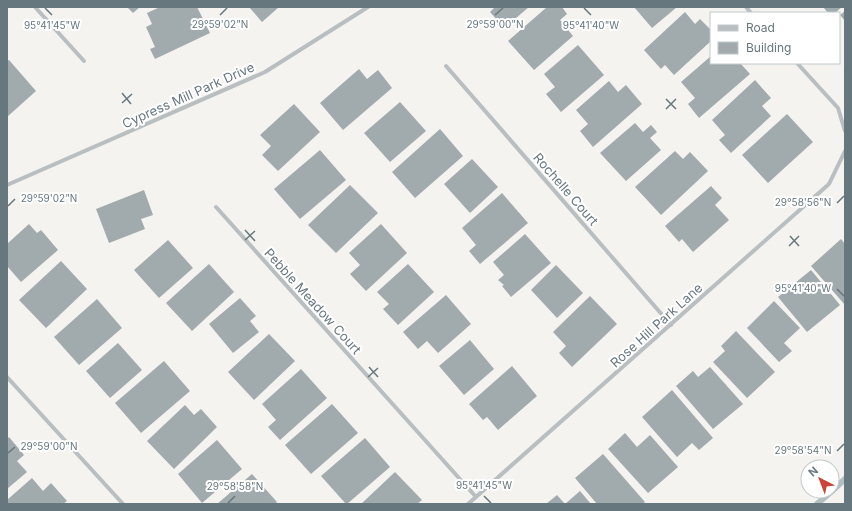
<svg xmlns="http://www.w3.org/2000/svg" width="852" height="511" font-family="Inter,sans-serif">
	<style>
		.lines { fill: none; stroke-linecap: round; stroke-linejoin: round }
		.stream { stroke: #b2bfc1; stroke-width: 6 }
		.building { fill: #a1aaad }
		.street { stroke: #b9bec0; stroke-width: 4 }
		.ticks { fill: none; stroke: #67777e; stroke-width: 1.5 }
		.labels { text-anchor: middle; stroke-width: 4; stroke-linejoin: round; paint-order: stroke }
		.street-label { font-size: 13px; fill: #67777e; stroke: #fff }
		.ticks-label { font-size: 10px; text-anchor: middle; fill: #67777e; stroke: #fff; stroke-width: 4; stroke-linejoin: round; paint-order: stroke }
	</style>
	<rect width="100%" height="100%" fill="#f4f3f0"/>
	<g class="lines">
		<g class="stream">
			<polyline points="832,491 845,479"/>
			<polyline points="817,504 832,491"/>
		</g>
	</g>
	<g class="building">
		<polygon points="127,7 140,7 133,13"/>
		<polygon points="160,7 197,7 210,33 155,59 150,49 155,47 146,27 152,24 147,13"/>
		<polygon points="249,7 279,7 262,22"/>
		<polygon points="495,7 529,7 504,28 490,12"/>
		<polygon points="547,7 562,7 567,14 560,20 573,36 534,70 508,41"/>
		<polygon points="634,7 677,7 652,28"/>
		<polygon points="823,7 842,7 835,13 828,13"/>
		<polygon points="845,11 845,21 840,15"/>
		<polygon points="685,12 695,24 700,19 711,30 711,41 674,75 665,65 661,69 644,50"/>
		<polygon points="578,45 604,75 561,112 546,94 555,87 544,74"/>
		<polygon points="711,56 711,63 740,63 750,74 699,118 688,104 695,98 681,82"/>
		<polygon points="9,60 36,91 7,117 7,61"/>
		<polygon points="359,69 367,79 378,70 392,88 343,130 320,103"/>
		<polygon points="755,80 771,98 762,106 771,116 731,153 719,140 725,135 712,120"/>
		<polygon points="609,81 618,92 626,85 642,104 593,147 580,131 588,124 576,110"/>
		<polygon points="400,102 426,131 390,162 364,133"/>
		<polygon points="294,104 320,132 278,171 262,155 271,146 260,135"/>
		<polygon points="787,114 813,142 768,183 742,155"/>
		<polygon points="635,123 643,132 651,125 657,132 650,138 661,150 626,181 600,153"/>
		<polygon points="440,129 463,156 415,198 392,172"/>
		<polygon points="320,150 346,180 300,219 274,189"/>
		<polygon points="675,151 683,159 690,152 708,171 661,215 635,187"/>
		<polygon points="472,159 498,187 470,213 444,184"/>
		<polygon points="350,185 378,213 336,253 308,225"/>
		<polygon points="711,186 722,198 715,205 729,220 693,252 682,239 679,242 665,226"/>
		<polygon points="144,190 153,215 141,219 145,229 109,243 96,209"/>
		<polygon points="502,193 528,223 480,264 469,251 476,245 462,228"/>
		<polygon points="29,224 37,233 41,230 58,250 21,282 7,266 7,244"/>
		<polygon points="381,224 407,253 366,291 350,274 360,265 349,253"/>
		<polygon points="525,234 551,263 511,297 502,286 504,285 498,280 504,275 493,262"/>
		<polygon points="841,239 845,244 845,305 811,266"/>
		<polygon points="168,240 193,268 159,298 134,270"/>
		<polygon points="61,261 87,289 46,328 19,300"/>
		<polygon points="209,264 234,292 192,331 166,303"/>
		<polygon points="408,264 434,292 398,325 383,309 389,304 377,292"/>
		<polygon points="556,265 583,293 557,318 531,290"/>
		<polygon points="811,270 840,305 807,332 778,297"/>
		<polygon points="446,295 471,324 438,353 427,341 418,349 403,332"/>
		<polygon points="590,296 617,324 572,367 559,353 566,346 553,332"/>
		<polygon points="240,298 256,316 250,321 259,332 233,353 209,324"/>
		<polygon points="97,299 122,328 79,365 54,337"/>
		<polygon points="774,301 800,328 784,343 792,351 779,362 747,328"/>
		<polygon points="736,331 775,372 747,398 713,362 725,351 721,346"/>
		<polygon points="269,334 295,361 254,400 228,372"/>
		<polygon points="470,340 494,369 464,395 439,366"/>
		<polygon points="118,343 142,370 110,398 86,371"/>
		<polygon points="164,361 190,391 141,433 115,403"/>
		<polygon points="512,366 537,396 498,430 487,417 483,420 469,404"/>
		<polygon points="710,367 743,404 713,429 676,386 693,371 698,377"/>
		<polygon points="301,369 327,398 280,440 268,427 276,420 262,404"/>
		<polygon points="672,390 713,438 699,450 692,443 677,457 642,417"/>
		<polygon points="332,404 358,433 311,474 285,445"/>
		<polygon points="185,405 194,415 201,409 217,427 174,469 147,441"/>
		<polygon points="625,433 637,447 650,435 678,467 648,493 608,449"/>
		<polygon points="9,437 24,455 17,461 27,472 7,489 7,439"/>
		<polygon points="365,438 390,467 347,504 346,504 321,476"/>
		<polygon points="217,440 242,469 202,503 178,474"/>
		<polygon points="603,454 645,502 642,504 597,504 575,478"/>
		<polygon points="395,472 422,500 417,504 361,504"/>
		<polygon points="252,474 277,502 275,504 217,504"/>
		<polygon points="32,478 43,491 51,483 67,501 63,504 7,504 7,500"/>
		<polygon points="580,491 591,504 565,504"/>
		<polygon points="557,495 565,504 546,504"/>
	</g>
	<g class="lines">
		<g class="street">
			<polyline points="35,7 84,61"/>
			<polyline points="746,7 751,13"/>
			<polyline points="797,63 838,108 845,131"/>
			<polyline points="446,66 671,325"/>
			<polyline points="7,185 265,72 368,7"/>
			<polyline points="216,207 476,497"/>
			<polyline points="7,377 123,504"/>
			<polyline points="468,504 829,184 845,151"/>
		</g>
	</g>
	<path class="ticks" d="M45 8 52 15M584 8 591 15M220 15 227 8M495 15 503 8M122 93 131 104M666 99 676 109M122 103 132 94M666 109 676 99M837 203 844 196M8 206 15 199M245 230 255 241M790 236 799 246M245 240 255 231M789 246 799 236M837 289 844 296M369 367 378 377M368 377 378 368M837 451 844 444M8 453 15 447M484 496 491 503M228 503 235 496"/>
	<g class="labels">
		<g class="street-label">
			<text transform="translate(188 95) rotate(-24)" y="5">Cypress Mill Park Drive</text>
			<text transform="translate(566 189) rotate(49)" y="5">Rochelle Court</text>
			<text transform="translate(313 301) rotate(48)" y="5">Pebble Meadow Court</text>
			<text transform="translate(656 325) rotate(-42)" y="5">Rose Hill Park Lane</text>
		</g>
	</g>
	<g class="ticks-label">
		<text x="220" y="28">29°59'02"N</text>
		<text x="495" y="28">29°59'00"N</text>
		<text x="52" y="29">95°41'45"W</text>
		<text x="591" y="29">95°41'40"W</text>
		<text x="49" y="202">29°59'02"N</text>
		<text x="803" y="206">29°58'56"N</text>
		<text x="803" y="292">95°41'40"W</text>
		<text x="49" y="450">29°59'00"N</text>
		<text x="803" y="454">29°58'54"N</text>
		<text x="484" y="489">95°41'45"W</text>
		<text x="235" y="490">29°58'58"N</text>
	</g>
	<rect width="852" height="511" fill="none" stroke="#67777e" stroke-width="16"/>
	<rect x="710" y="12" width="130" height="52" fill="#ffffff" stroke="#c2c9cb"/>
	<rect x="718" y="25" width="20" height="6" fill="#b9bec0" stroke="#c2c9cb"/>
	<text x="746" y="32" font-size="12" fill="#67777e">Road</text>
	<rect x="718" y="42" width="20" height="12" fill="#a1aaad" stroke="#c2c9cb"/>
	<text x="746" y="52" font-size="12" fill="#67777e">Building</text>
	<g transform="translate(820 479) rotate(318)"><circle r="19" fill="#ffffff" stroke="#c2c9cb"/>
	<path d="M0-3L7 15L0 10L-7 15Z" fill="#cb4339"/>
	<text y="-6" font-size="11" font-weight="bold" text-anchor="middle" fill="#67777e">N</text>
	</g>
</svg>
